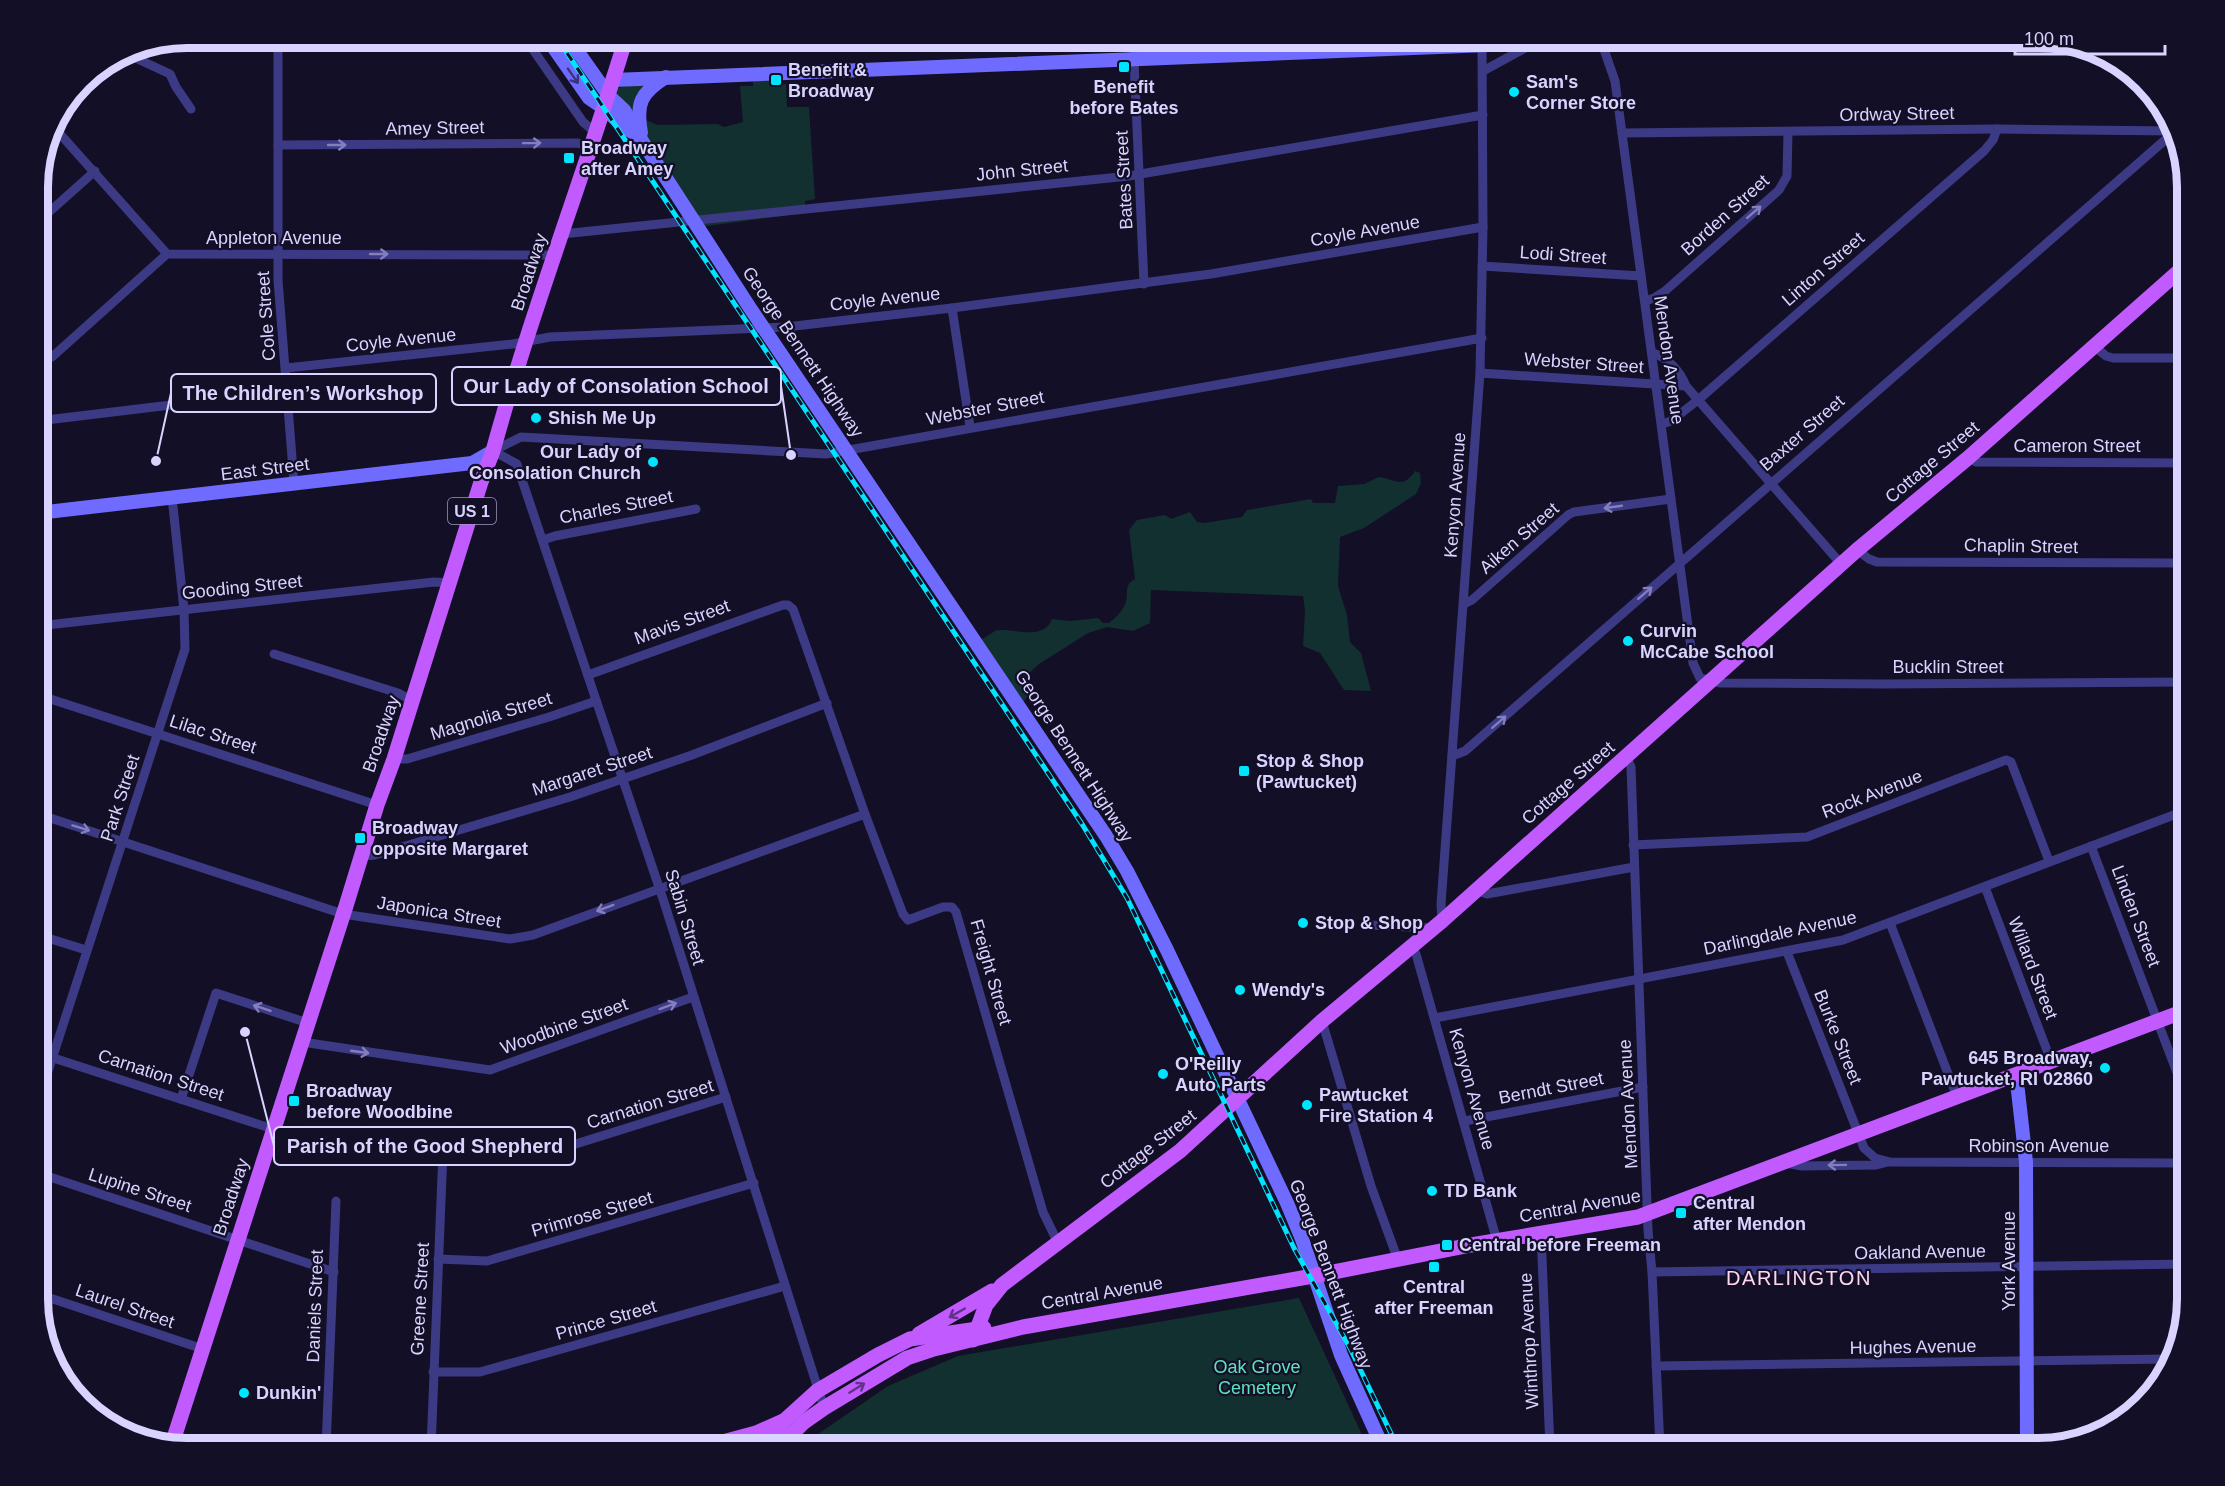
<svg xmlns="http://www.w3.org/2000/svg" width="2225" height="1486" font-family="Arial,sans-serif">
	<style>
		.green { fill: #12302f }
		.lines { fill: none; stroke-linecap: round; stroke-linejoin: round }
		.street { stroke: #3d3a85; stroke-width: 9 }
		.secondary { stroke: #6f6bff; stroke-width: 14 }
		.primary { stroke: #c25bff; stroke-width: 15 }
		.rail-casing { stroke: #00e5ff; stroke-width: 5 }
		.rail { stroke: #130f26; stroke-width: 3; stroke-dasharray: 9; stroke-linecap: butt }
		.oneway { stroke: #38347d }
		.oneway2 { stroke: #837fbc }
		.oneway3 { stroke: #623188 }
		.poi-dot { fill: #00e5ff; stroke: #130f26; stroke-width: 2 }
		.labels { text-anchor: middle; stroke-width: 4.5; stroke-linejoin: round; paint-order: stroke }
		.shield { fill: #130f26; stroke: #9e99be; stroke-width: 1.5 }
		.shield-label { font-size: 16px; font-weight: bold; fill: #d9d4ff }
		.poi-label { font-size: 18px; font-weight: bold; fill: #d9d4ff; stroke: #130f26; text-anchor: start }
		.street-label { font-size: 18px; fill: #d9d4ff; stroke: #130f26 }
		.park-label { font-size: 18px; fill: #5fe0c0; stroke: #130f26 }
		.neighbourhood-label { font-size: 20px; letter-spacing: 1.5px; fill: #ffd6f0; stroke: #130f26 }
		.rim { fill: none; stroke: #d9d4ff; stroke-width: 8 }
		.leader { fill: none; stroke: #d9d4ff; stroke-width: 2 }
		.callout-dot { fill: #d9d4ff; stroke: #130f26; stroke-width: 2 }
		.callout { fill: #130f26; stroke: #d9d4ff; stroke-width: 2 }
		.callout-label { font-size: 20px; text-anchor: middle; font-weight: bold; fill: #d9d4ff }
	</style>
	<rect width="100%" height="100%" fill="#130f26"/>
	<g class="green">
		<polygon points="753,77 775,77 775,84 786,84 787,107 809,107 815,199 805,201 805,213 699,227 612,89 657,80 650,91 641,118 658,125 718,124 724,127 743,122 740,86 753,86"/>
		<path d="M1415 471 1420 473 1421 483 1416 494 1364 528 1340 537 1338 586 1347 615 1350 642 1361 653 1371 691 1344 690 1320 653 1303 646 1305 611 1303 596 1151 590 1150 623 1133 631 1107 627 1088 633 1039 664 1023 679 1029 695 1019 707 979 641C984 638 990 634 995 631 1011 626 1043 643 1052 619L1070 621 1098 618 1103 623H1109C1115 618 1122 612 1125 604 1130 594 1122 586 1135 579L1129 530 1137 520 1165 515 1171 519 1190 512 1197 522 1204 523 1242 517 1247 510 1311 499 1313 503H1335L1338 486 1364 484 1379 477C1396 479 1402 490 1415 471Z"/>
		<polygon points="1299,1298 1368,1448 800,1448 802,1445 888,1386 958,1356"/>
	</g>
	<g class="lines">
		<g class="street">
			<polyline points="278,38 278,280 294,483"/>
			<polyline points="525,38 583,122 596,133"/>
			<polyline points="1133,38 1144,284"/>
			<polyline points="1600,38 1615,81 1693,663 1700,678 1721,683 1882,684 2187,682"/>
			<polyline points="126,52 129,55 170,74 176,87 191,109"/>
			<polyline points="1483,71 1529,46"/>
			<polyline points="52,125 167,254 555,255"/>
			<polyline points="1622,133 1997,129 2173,131"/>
			<polyline points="278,145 577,143 592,146"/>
			<polyline points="38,222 95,171"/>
			<polyline points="562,234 1129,176 1483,115"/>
			<polyline points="1482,266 1641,276"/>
			<polyline points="1645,301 1654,298 1665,291 1779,190 1787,176 1788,132"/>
			<polyline points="952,308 970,427"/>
			<polyline points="2094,346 2106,356 2113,358 2187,358"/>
			<path d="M1653 353C1668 358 1680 371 1686 386L1842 565"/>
			<polyline points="38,361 52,357 167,254"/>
			<polyline points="286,368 513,344 550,337 786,327 952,308 1211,274 1483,227"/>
			<polyline points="1480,373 1686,386"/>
			<polyline points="38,421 288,391"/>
			<polyline points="1662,424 1671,421 1698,400 1984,151 1993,140 1997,129"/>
			<polyline points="493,451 517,464 518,468 664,902 824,1408"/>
			<polyline points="493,451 521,437 826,454 1482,338"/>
			<polyline points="1968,458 1976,462 2187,463"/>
			<polyline points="543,540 555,536 696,509"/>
			<polyline points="1857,550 1869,559 1877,562 2187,563"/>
			<polyline points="1464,604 1472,600 1568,515 1574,512 1671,499"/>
			<polyline points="38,626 434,582 450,583"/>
			<polyline points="274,654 398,693 413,701"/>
			<polyline points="588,675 783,605 788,605 793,609 865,814 903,914 908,920 943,907 952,907 956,912 1043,1212 1058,1243"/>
			<polyline points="38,695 377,805"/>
			<polyline points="1452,756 1465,751 2173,133"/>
			<polyline points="1627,758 1631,767 1648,1230 1652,1272 1660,1448"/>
			<polyline points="394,759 407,759 549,717 596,701"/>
			<polyline points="38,814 343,914 510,939 533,935 865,814"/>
			<polyline points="1633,845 1807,837 2006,760 2011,762 2049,861"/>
			<polyline points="2091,846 2187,1099"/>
			<polyline points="362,856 375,855 570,797 692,755 827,703"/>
			<polyline points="1985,887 2051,1061"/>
			<polyline points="1475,890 1487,894 1634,867"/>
			<polyline points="1442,921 1441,904 1480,373 1483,227 1482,44"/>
			<polyline points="1890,923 1957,1097"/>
			<polyline points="1369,925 1433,928"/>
			<polyline points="38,935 86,950"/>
			<polyline points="1412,947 1416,954 1497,1241"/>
			<polyline points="1787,952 1864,1148 1875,1158 1890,1162 2187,1163"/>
			<polyline points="1435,1018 1843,940 2187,810"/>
			<polyline points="1322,1021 1371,1186 1398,1260"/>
			<polyline points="302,1042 490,1070 693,997"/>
			<polyline points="38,1053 273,1129"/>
			<polyline points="181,1099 216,993 308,1023"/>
			<polyline points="38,1102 185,649 184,610 172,497"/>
			<polyline points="1465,1121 1643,1087"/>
			<polyline points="1785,1163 1802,1166 1876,1165 1888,1162"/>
			<polyline points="38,1173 334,1272"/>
			<polyline points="1541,1233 1550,1448"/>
			<polyline points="438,1259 487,1261 754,1183"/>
			<polyline points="1652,1272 2187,1264"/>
			<polyline points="38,1294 203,1349"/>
			<polyline points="1656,1366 2169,1359"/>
			<polyline points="433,1372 480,1372 785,1286"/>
			<polyline points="326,1448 336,1201"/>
			<polyline points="431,1448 443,1151 450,1149 522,1159 531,1158 726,1097"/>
		</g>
		<g class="secondary">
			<polyline points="547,38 589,98 605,109 625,128 638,135"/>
			<polyline points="568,38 609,96 624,110 642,141 750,308 1106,836 1127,871 1167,950 1287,1203 1302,1239 1341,1355 1383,1448"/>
			<polyline points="613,80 1663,38"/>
			<path d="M641 133C636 104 640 93 666 77"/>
			<polyline points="38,513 472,463 493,451"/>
			<polyline points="2015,1075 2018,1091 2026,1162 2027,1448"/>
		</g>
		<g class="primary">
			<polyline points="919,1334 992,1291"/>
			<polyline points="973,1340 986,1305 1002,1285 1180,1151 1322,1021 1442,921 1857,550 1968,458 2187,264"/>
			<path d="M172 1444 346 906 377 805 394 759 481 482 493 451C531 312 584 176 626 38"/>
			<polyline points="704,1447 756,1433 783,1421"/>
			<polyline points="764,1448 785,1420 817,1391 878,1355 910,1339 984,1328"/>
			<polyline points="778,1448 804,1422 824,1408 907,1358 934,1349 1023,1327 1313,1276 1471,1245 1638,1217 2187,1010"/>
		</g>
		<defs>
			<polyline id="rail" points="557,38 1082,824 1127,898 1294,1248 1350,1348 1398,1448"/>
		</defs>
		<use href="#rail" class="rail-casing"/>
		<use href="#rail" class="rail"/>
	</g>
	<defs><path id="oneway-shaft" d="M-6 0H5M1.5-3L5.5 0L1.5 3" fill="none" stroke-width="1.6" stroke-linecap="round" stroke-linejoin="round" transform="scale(1.5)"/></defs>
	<use class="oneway" href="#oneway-shaft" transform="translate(573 76) rotate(55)"/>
	<g class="oneway2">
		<use href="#oneway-shaft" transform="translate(532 143) rotate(-1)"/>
		<use href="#oneway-shaft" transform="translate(337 145)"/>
		<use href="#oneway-shaft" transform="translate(1754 212) rotate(-41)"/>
		<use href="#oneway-shaft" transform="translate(379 254)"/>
		<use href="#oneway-shaft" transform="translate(1613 507) rotate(172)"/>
		<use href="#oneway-shaft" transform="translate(1645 593) rotate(-41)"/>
		<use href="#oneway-shaft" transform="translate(1499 722) rotate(-41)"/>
		<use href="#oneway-shaft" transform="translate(81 828) rotate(17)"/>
		<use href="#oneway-shaft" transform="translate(605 908) rotate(160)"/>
		<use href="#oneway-shaft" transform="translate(668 1006) rotate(-20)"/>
		<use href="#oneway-shaft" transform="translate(262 1008) rotate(-162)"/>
		<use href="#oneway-shaft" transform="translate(360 1052) rotate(8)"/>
		<use href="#oneway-shaft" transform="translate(1837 1165) rotate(179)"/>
	</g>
	<g class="oneway3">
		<use href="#oneway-shaft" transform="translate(957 1313) rotate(150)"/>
		<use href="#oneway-shaft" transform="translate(857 1388) rotate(-32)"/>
	</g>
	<g class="poi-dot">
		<rect x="1118" y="61" width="12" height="12" rx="3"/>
		<rect x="770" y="74" width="12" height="12" rx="3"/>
		<circle cx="1514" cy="92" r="6"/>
		<rect x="563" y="152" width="12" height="12" rx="3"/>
		<circle cx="536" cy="418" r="6"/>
		<circle cx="653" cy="462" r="6"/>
		<circle cx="1628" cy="641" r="6"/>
		<rect x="1238" y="765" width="12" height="12" rx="3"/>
		<rect x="354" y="832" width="12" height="12" rx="3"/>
		<circle cx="1303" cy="923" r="6"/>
		<circle cx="1240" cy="990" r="6"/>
		<circle cx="2105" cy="1068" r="6"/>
		<circle cx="1163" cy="1074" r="6"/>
		<rect x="288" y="1095" width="12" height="12" rx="3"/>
		<circle cx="1307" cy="1105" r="6"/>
		<circle cx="1432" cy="1191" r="6"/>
		<rect x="1675" y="1207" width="12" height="12" rx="3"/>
		<rect x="1441" y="1239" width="12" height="12" rx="3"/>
		<rect x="1428" y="1261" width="12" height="12" rx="3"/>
		<circle cx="244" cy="1393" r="6"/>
	</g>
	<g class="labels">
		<rect class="shield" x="448" y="498" width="48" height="26" rx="4.5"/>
		<g class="shield-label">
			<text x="472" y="517">US 1</text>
		</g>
		<g class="poi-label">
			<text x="788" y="76">Benefit &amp;<tspan x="788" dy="21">Broadway</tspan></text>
			<text x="1526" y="88">Sam's<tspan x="1526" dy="21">Corner Store</tspan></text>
			<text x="1124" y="93" text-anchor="middle">Benefit<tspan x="1124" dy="21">before Bates</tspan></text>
			<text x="581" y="154">Broadway<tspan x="581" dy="21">after Amey</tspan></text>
			<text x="548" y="424">Shish Me Up</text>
			<text x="641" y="458" text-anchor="end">Our Lady of<tspan x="641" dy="21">Consolation Church</tspan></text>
			<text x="1640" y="637">Curvin<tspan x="1640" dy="21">McCabe School</tspan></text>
			<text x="1256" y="767">Stop &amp; Shop<tspan x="1256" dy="21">(Pawtucket)</tspan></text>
			<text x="372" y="834">Broadway<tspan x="372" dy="21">opposite Margaret</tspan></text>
			<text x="1315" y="929">Stop &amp; Shop</text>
			<text x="1252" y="996">Wendy's</text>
			<text x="2093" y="1064" text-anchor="end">645 Broadway,<tspan x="2093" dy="21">Pawtucket, RI 02860</tspan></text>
			<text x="1175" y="1070">O'Reilly<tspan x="1175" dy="21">Auto Parts</tspan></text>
			<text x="306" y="1097">Broadway<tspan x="306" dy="21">before Woodbine</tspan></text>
			<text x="1319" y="1101">Pawtucket<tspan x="1319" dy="21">Fire Station 4</tspan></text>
			<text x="1444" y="1197">TD Bank</text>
			<text x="1693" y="1209">Central<tspan x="1693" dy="21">after Mendon</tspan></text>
			<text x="1459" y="1251">Central before Freeman</text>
			<text x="1434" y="1293" text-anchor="middle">Central<tspan x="1434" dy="21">after Freeman</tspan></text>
			<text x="256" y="1399">Dunkin'</text>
		</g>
		<g class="street-label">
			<text transform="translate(1897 114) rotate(-1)" y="6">Ordway Street</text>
			<text transform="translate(435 128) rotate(-1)" y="6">Amey Street</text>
			<text transform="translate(1022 170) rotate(-6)" y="6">John Street</text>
			<text transform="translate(1124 180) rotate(-93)" y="6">Bates Street</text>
			<text transform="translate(1725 215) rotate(-42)" y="6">Borden Street</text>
			<text transform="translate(1365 231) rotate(-10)" y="6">Coyle Avenue</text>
			<text x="274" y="244">Appleton Avenue</text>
			<text transform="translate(1563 255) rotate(4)" y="6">Lodi Street</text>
			<text transform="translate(1823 269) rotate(-41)" y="6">Linton Street</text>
			<text transform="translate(529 272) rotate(-72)" y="6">Broadway</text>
			<text transform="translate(885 299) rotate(-6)" y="6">Coyle Avenue</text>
			<text transform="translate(266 316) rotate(-94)" y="6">Cole Street</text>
			<text transform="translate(401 340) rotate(-6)" y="6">Coyle Avenue</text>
			<text transform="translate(803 352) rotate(56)" y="6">George Bennett Highway</text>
			<text transform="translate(1669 360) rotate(82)" y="6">Mendon Avenue</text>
			<text transform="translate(1584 363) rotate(4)" y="6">Webster Street</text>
			<text transform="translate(985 408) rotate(-11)" y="6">Webster Street</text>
			<text transform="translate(1802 433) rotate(-41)" y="6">Baxter Street</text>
			<text x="2077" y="452">Cameron Street</text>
			<text transform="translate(1932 462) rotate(-40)" y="6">Cottage Street</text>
			<text transform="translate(265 469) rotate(-7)" y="6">East Street</text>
			<text transform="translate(1455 495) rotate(-86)" y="6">Kenyon Avenue</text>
			<text transform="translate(616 507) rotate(-11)" y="6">Charles Street</text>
			<text transform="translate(1519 538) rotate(-41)" y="6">Aiken Street</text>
			<text transform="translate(2021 546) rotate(1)" y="6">Chaplin Street</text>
			<text transform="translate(242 587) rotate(-6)" y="6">Gooding Street</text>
			<text transform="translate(682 622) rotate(-20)" y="6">Mavis Street</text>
			<text x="1948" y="673">Bucklin Street</text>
			<text transform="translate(491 716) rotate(-17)" y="6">Magnolia Street</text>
			<text transform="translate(213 734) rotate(18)" y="6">Lilac Street</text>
			<text transform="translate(381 734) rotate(-71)" y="6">Broadway</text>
			<text transform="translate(1074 756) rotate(57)" y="6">George Bennett Highway</text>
			<text transform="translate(592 771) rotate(-18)" y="6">Margaret Street</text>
			<text transform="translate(1568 783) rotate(-41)" y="6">Cottage Street</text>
			<text transform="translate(1872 794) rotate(-21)" y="6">Rock Avenue</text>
			<text transform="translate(120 798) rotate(-72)" y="6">Park Street</text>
			<text transform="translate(439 912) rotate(9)" y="6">Japonica Street</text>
			<text transform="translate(2136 916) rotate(69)" y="6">Linden Street</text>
			<text transform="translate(685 917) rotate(73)" y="6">Sabin Street</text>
			<text transform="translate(1780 933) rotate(-12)" y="6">Darlingdale Avenue</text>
			<text transform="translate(2033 968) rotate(69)" y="6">Willard Street</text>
			<text transform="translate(991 972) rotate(74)" y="6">Freight Street</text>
			<text transform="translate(564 1026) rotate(-20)" y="6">Woodbine Street</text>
			<text transform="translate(1838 1037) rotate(68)" y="6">Burke Street</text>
			<text transform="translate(161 1075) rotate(18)" y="6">Carnation Street</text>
			<text transform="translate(1551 1088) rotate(-11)" y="6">Berndt Street</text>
			<text transform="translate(1472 1089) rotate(74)" y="6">Kenyon Avenue</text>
			<text transform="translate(650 1104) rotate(-17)" y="6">Carnation Street</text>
			<text transform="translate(1628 1104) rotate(-93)" y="6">Mendon Avenue</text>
			<text x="2039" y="1152">Robinson Avenue</text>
			<text transform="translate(1148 1149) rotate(-38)" y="6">Cottage Street</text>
			<text transform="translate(140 1190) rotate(18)" y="6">Lupine Street</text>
			<text transform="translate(231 1197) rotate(-72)" y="6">Broadway</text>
			<text transform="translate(1580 1206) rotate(-10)" y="6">Central Avenue</text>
			<text transform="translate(592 1214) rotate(-16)" y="6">Primrose Street</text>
			<text transform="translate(1920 1252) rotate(-1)" y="6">Oakland Avenue</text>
			<text transform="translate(2009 1261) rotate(-90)" y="6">York Avenue</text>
			<text transform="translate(1331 1274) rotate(69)" y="6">George Bennett Highway</text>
			<text transform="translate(1102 1293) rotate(-10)" y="6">Central Avenue</text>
			<text transform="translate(420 1299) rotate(-87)" y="6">Greene Street</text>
			<text transform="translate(125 1306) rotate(19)" y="6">Laurel Street</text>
			<text transform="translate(315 1306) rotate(-88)" y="6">Daniels Street</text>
			<text transform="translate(606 1320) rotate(-16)" y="6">Prince Street</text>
			<text transform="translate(1529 1341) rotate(-93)" y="6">Winthrop Avenue</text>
			<text transform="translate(1913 1347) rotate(-1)" y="6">Hughes Avenue</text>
		</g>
		<g class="park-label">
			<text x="1257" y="1373">Oak Grove<tspan x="1257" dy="21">Cemetery</tspan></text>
		</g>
		<g class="neighbourhood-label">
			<text x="1799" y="1285">DARLINGTON</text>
		</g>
	</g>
	<path d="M0 0H2225V1486H0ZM187 48H2038A139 139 0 0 1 2177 187V1299A139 139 0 0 1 2038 1438H187A139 139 0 0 1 48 1299V187A139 139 0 0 1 187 48Z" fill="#130f26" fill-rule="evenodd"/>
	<path class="rim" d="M187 48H2038A139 139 0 0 1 2177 187V1299A139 139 0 0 1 2038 1438H187A139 139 0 0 1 48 1299V187A139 139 0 0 1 187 48Z"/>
	<path class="leader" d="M791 455L781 386M156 461L171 393M245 1032L274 1146"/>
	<g class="callout-dot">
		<circle cx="791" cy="455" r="6"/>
		<circle cx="156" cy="461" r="6"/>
		<circle cx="245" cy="1032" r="6"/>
	</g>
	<g class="callout">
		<rect x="452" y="367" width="329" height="38" rx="6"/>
		<rect x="171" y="374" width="265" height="38" rx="6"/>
		<rect x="274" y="1127" width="301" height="38" rx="6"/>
	</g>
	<g class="callout-label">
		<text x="616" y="393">Our Lady of Consolation School</text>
		<text x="303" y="400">The Children’s Workshop</text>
		<text x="425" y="1153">Parish of the Good Shepherd</text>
	</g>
	<path d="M2015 45v9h150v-9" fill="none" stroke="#d9d4ff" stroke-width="3"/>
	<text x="2024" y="45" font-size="18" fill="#d9d4ff" stroke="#130f26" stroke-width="4.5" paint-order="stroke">100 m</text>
</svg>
